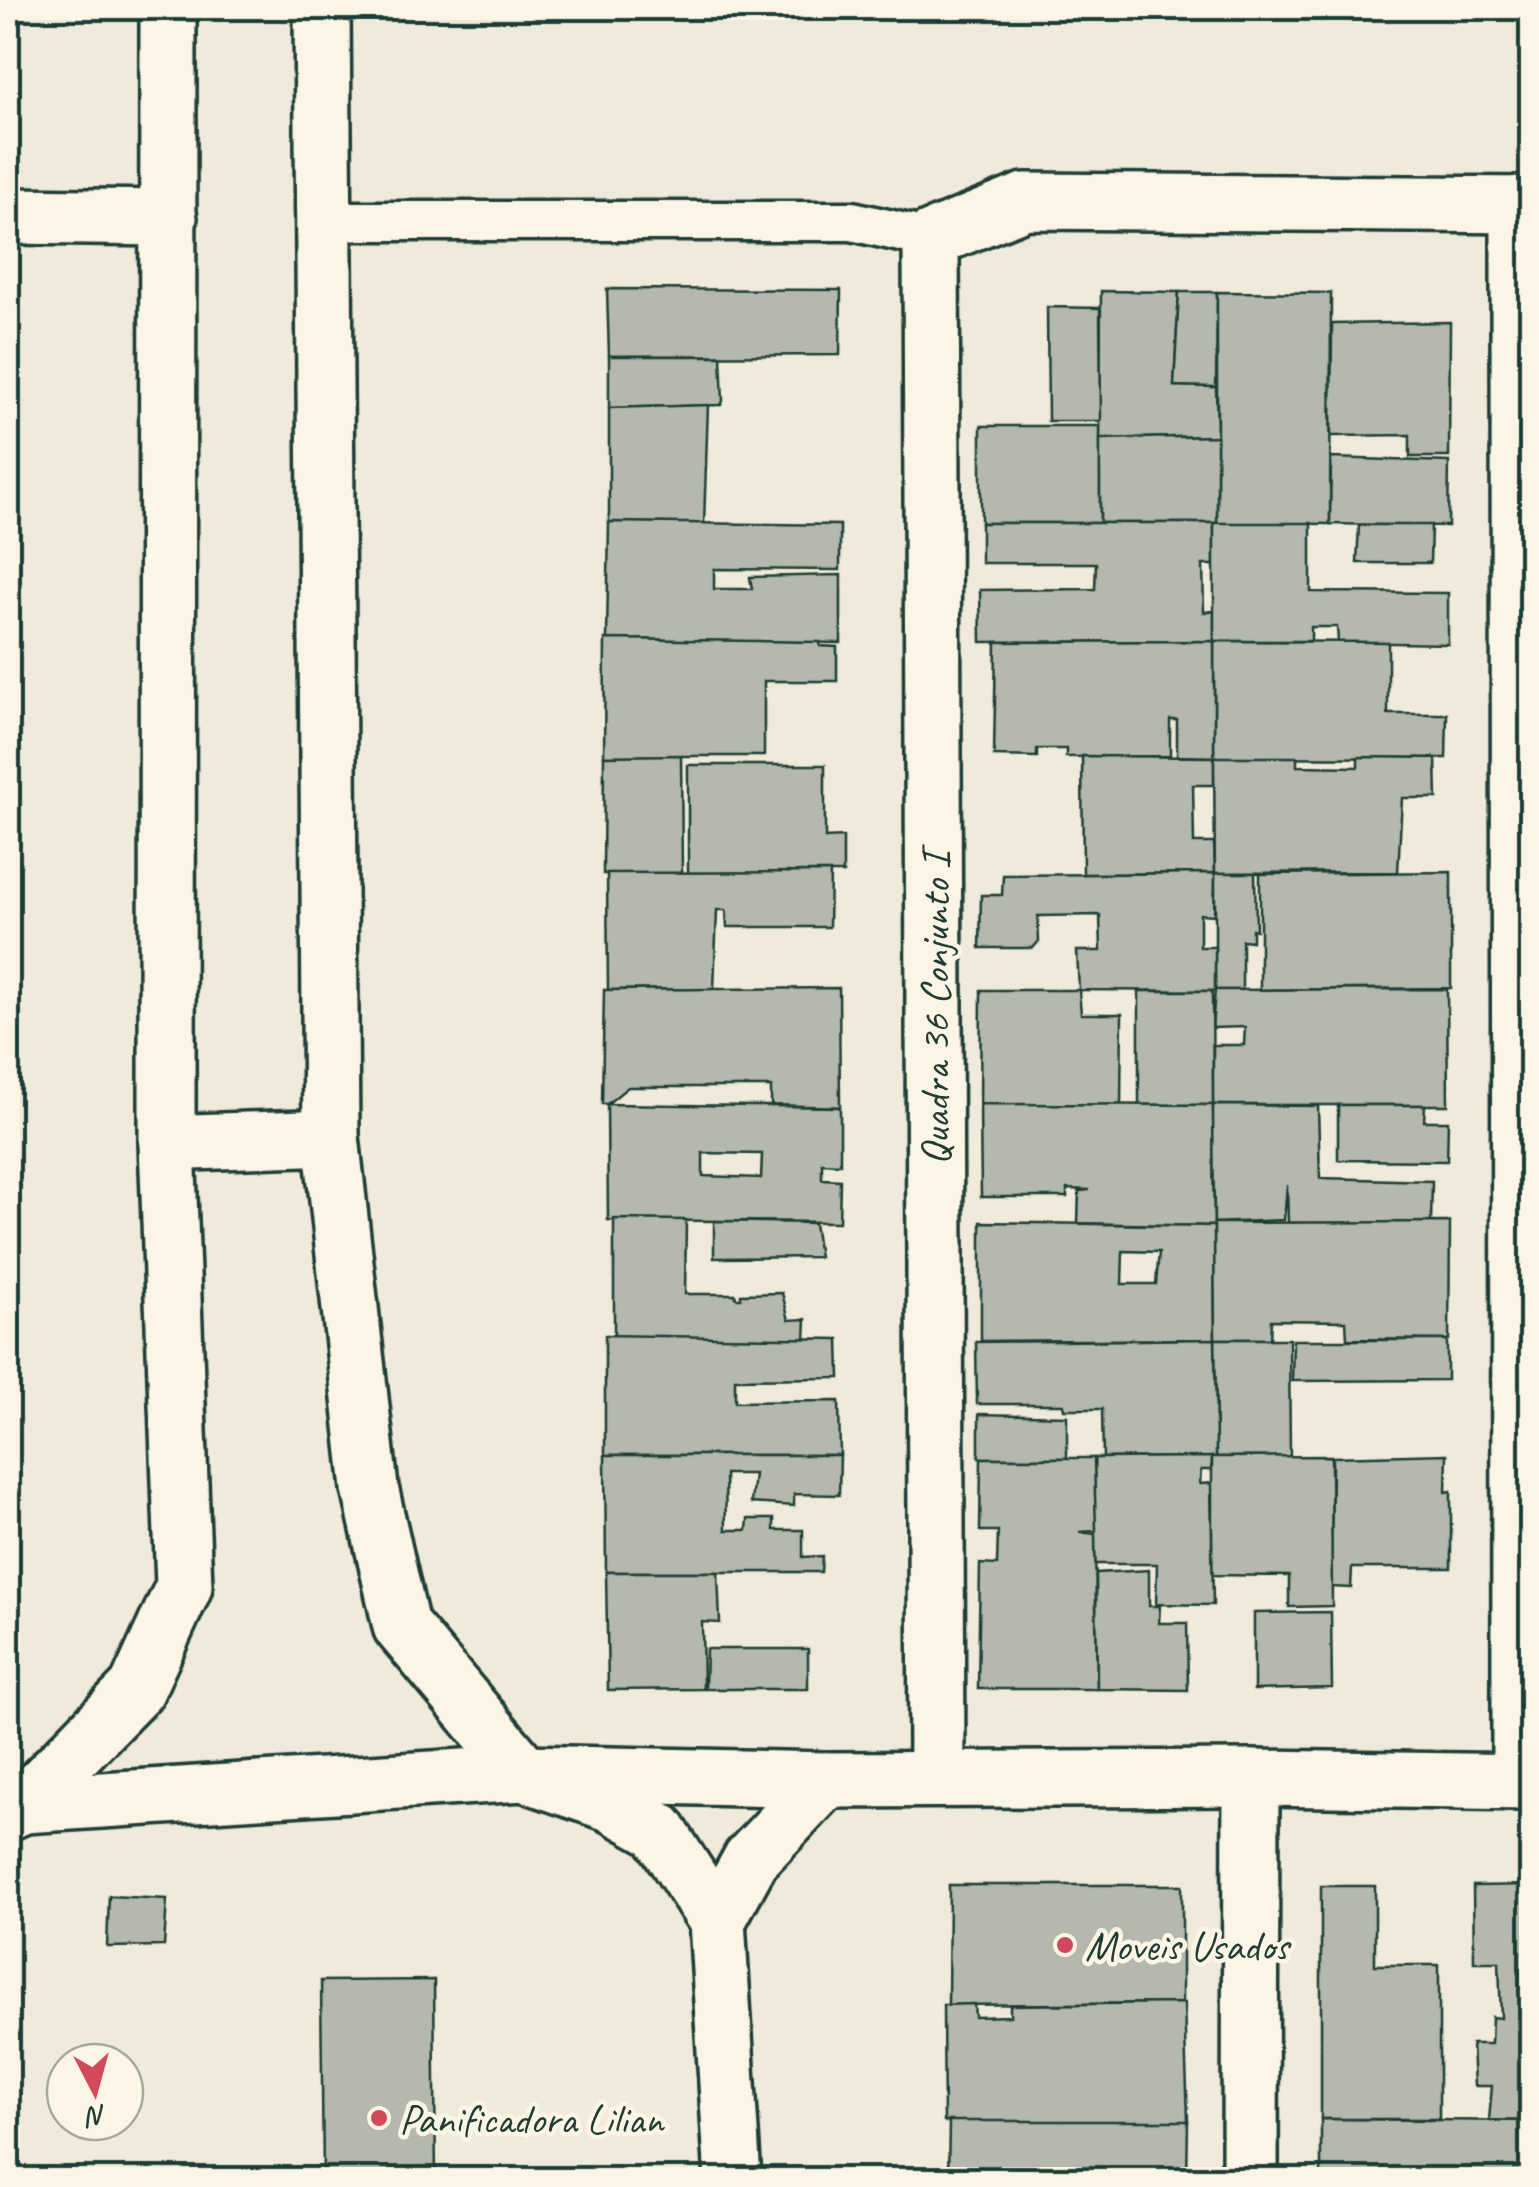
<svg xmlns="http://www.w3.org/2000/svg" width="1539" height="2187" font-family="Caveat,sans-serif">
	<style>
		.building { fill: #b5b9ad; stroke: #1f3d34; stroke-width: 2.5; fill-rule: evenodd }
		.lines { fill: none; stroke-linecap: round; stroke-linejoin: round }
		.lane-casing { stroke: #1f3d34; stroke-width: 45 }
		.street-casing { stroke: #1f3d34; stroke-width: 62 }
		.secondary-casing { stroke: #1f3d34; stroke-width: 62 }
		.lane { stroke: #fcf5e5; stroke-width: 38 }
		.street { stroke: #fcf5e5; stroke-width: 55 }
		.secondary { stroke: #fcf5e5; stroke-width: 55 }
		.poi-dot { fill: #d1495b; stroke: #fcf5e5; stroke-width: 4 }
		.labels { text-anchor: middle; stroke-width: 9; stroke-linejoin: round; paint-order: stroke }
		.street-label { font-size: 42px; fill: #1f3d34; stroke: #fcf5e5 }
		.poi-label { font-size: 42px; fill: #1f3d34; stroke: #fcf5e5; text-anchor: start }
	</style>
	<rect width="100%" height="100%" fill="#efeada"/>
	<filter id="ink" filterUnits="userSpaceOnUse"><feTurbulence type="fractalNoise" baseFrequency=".01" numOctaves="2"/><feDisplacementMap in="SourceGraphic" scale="20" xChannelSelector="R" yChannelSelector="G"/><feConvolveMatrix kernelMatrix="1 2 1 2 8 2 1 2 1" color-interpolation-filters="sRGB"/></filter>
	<g filter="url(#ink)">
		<g class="building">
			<polygon points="607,289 841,290 840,355 609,356"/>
			<polygon points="1101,291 1179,292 1174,386 1216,387 1217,436 1100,439"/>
			<polygon points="1179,292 1217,292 1216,387 1174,386"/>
			<polygon points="1217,292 1331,293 1330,524 1217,523"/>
			<polygon points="1047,307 1100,308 1101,421 1048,421"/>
			<polygon points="1450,322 1449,457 1410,457 1410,435 1331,436 1332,324"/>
			<polygon points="609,356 721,356 723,401 721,405 609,408"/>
			<polygon points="708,405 704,524 609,522 609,408"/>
			<rect x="981" y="426" width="119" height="97"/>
			<polygon points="1217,436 1217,523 1100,523 1100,439"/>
			<polygon points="1331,458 1449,462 1448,526 1330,524"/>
			<polygon points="609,522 840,525 840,570 714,569 714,589 752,589 750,577 841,575 841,643 607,639"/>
			<polygon points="981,523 1214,523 1214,565 1203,565 1204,612 1214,611 1214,641 981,642 980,590 1095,589 1096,563 981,563"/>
			<polygon points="1214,523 1311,523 1311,592 1448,593 1448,644 1338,642 1337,627 1311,627 1311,641 1214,641"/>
			<polygon points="1359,525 1431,525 1430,563 1357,563"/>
			<polygon points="605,639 820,642 820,646 837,647 837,681 764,681 764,756 604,756"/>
			<polygon points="1214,641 1388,642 1388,714 1447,714 1446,758 1214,757"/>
			<polygon points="1214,641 1214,757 1177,756 1177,720 1170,720 1170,756 1066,757 1066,749 1037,749 1037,757 994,756 996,642"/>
			<polygon points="681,755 682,873 603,874 604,756"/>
			<polygon points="1082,756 1214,757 1214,785 1193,785 1194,843 1214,843 1215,873 1083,874"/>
			<polygon points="1214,757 1297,757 1297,766 1358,767 1358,757 1436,758 1437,798 1402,798 1398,872 1215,873"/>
			<polygon points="688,765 825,765 825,838 843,837 843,873 688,873"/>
			<polygon points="830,872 829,927 727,927 726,910 717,910 714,989 608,990 607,873"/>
			<polygon points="1451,872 1451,988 1260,990 1260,874"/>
			<polygon points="1215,873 1255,873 1256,930 1252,929 1252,941 1242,940 1242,990 1215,990"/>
			<polygon points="1215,873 1214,915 1200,914 1200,947 1215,947 1215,991 1079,990 1077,951 1101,951 1100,915 1038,916 1039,941 1033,948 980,948 981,895 1002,895 1003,875"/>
			<polygon points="839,988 840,1107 771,1105 771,1087 628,1087 607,1104 602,1104 604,990"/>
			<polygon points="1447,989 1448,1105 1213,1105 1213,1045 1244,1045 1245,1027 1212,1028 1215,990"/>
			<polygon points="981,990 1079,990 1081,1014 1122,1014 1121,1105 980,1104"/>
			<polygon points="1139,991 1212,991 1213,1105 1139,1105"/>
			<path d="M607 1104 840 1107V1164L822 1163V1179L840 1180 839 1222 608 1220ZM703 1153 762 1154 761 1178 703 1176Z"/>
			<polygon points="980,1104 1213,1105 1214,1226 1078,1223 1079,1191 1090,1190 1067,1189 1067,1197 981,1197"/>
			<polygon points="1213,1105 1318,1106 1320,1178 1432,1181 1431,1223 1288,1223 1287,1185 1284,1220 1214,1223"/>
			<polygon points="1338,1105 1425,1105 1424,1121 1448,1121 1447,1161 1338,1160"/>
			<polygon points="614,1219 686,1220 685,1294 735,1294 736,1298 741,1298 741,1294 782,1293 789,1320 806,1319 805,1339 614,1336"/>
			<polygon points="714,1221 814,1223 819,1257 714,1258"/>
			<path d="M981 1222 1214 1226 1215 1339 981 1341ZM1123 1251 1159 1252 1156 1284H1122Z"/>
			<polygon points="1450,1222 1449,1340 1347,1339 1346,1321 1271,1320 1270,1339 1215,1339 1214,1223"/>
			<polygon points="605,1335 839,1339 840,1378 735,1379 735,1402 839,1401 840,1455 605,1455"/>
			<polygon points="1215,1339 1289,1339 1290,1457 1216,1457"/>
			<polygon points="1215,1339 1216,1457 1103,1458 1102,1409 1064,1409 1063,1404 977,1404 976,1342"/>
			<polygon points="1293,1340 1447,1340 1447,1380 1292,1381"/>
			<polygon points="979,1414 1067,1416 1067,1458 979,1458"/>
			<polygon points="1447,1454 1446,1492 1451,1491 1451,1568 1352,1568 1351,1588 1331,1587 1332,1457"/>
			<polygon points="605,1455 840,1455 839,1495 794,1494 794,1506 751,1503 754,1474 725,1474 726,1530 747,1530 748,1519 774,1519 774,1530 803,1530 803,1557 822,1556 821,1572 606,1572"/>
			<polygon points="1331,1456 1332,1606 1289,1607 1289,1576 1212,1575 1212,1457"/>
			<polygon points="1212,1457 1211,1470 1201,1470 1200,1484 1211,1483 1213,1605 1156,1604 1157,1564 1095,1564 1094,1458"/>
			<polygon points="981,1458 1094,1458 1096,1531 1079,1532 1095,1534 1097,1689 978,1689 980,1564 997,1565 998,1531 980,1531"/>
			<polygon points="1149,1570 1149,1606 1160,1606 1159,1623 1187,1623 1188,1690 1097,1689 1096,1573"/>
			<polygon points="606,1572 718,1572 720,1623 702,1622 703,1689 608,1690"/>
			<polygon points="1331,1612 1332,1688 1254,1690 1254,1613"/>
			<polygon points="706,1649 808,1649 808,1689 705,1689"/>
			<polygon points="949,1885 1182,1885 1182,2003 948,2005"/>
			<polygon points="1532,1885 1532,2121 1489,2120 1492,2086 1474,2086 1472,2044 1491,2044 1492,2017 1501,2018 1499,1962 1474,1962 1473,1886"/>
			<polygon points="1321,1886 1375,1886 1375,1965 1439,1965 1439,2119 1321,2119"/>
			<polygon points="109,1896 167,1899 164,1946 107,1947"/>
			<polygon points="434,1980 436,2180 323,2180 321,1981"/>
			<polygon points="1184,2003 1188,2121 944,2122 943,2005 974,2004 975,2017 1010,2016 1010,2005"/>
			<polygon points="1321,2119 1532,2121 1532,2180 1321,2180"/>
			<polygon points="949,2121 1188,2121 1187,2180 948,2180"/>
		</g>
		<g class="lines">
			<defs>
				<polyline id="lane" points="322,221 852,221 931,239"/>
				<g id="street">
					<polyline points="1519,204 1520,1782"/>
					<polyline points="8,216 169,218"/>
					<polyline points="937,1779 931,239 1025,201 1532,205"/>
					<polyline points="1250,2180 1251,1778"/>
				</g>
				<g id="secondary">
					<polyline points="322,8 331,1137 370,1488 401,1626 524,1773 610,1803 658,1830 717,1921 733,2180"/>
					<polyline points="167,1143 331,1137"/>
					<polyline points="8,1806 524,1773 826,1780 1251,1778 1532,1782"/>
					<polyline points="8,1812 23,1805 137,1689 184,1586 167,1143 168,8"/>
					<polyline points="717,1921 751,1859 826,1780"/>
				</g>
			</defs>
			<use href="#lane" class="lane-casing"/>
			<use href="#street" class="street-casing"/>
			<use href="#secondary" class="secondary-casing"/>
			<use href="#lane" class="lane"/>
			<use href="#street" class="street"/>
			<use href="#secondary" class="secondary"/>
		</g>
	</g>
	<g class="poi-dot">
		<circle cx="1065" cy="1945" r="10"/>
		<circle cx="379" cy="2118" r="10"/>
	</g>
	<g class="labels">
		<g class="street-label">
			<text transform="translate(934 1009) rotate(-90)" y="15">Quadra 36 Conjunto I</text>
		</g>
		<g class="poi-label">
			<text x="1085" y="1960">Moveis Usados</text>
			<text x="399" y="2133">Panificadora Lilian</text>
		</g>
	</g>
	<rect width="1539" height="2187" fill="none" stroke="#fcf5e5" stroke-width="40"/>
	<rect x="20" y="20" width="1499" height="2147" fill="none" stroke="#1f3d34" stroke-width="4" filter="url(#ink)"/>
	<g transform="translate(95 2092) rotate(174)"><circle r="48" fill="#fcf5e5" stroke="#a4ab9e" stroke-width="2.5"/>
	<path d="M0-8L18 38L0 25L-18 38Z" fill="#d1495b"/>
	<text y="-15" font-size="28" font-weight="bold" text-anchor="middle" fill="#1f3d34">N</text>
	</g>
</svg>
